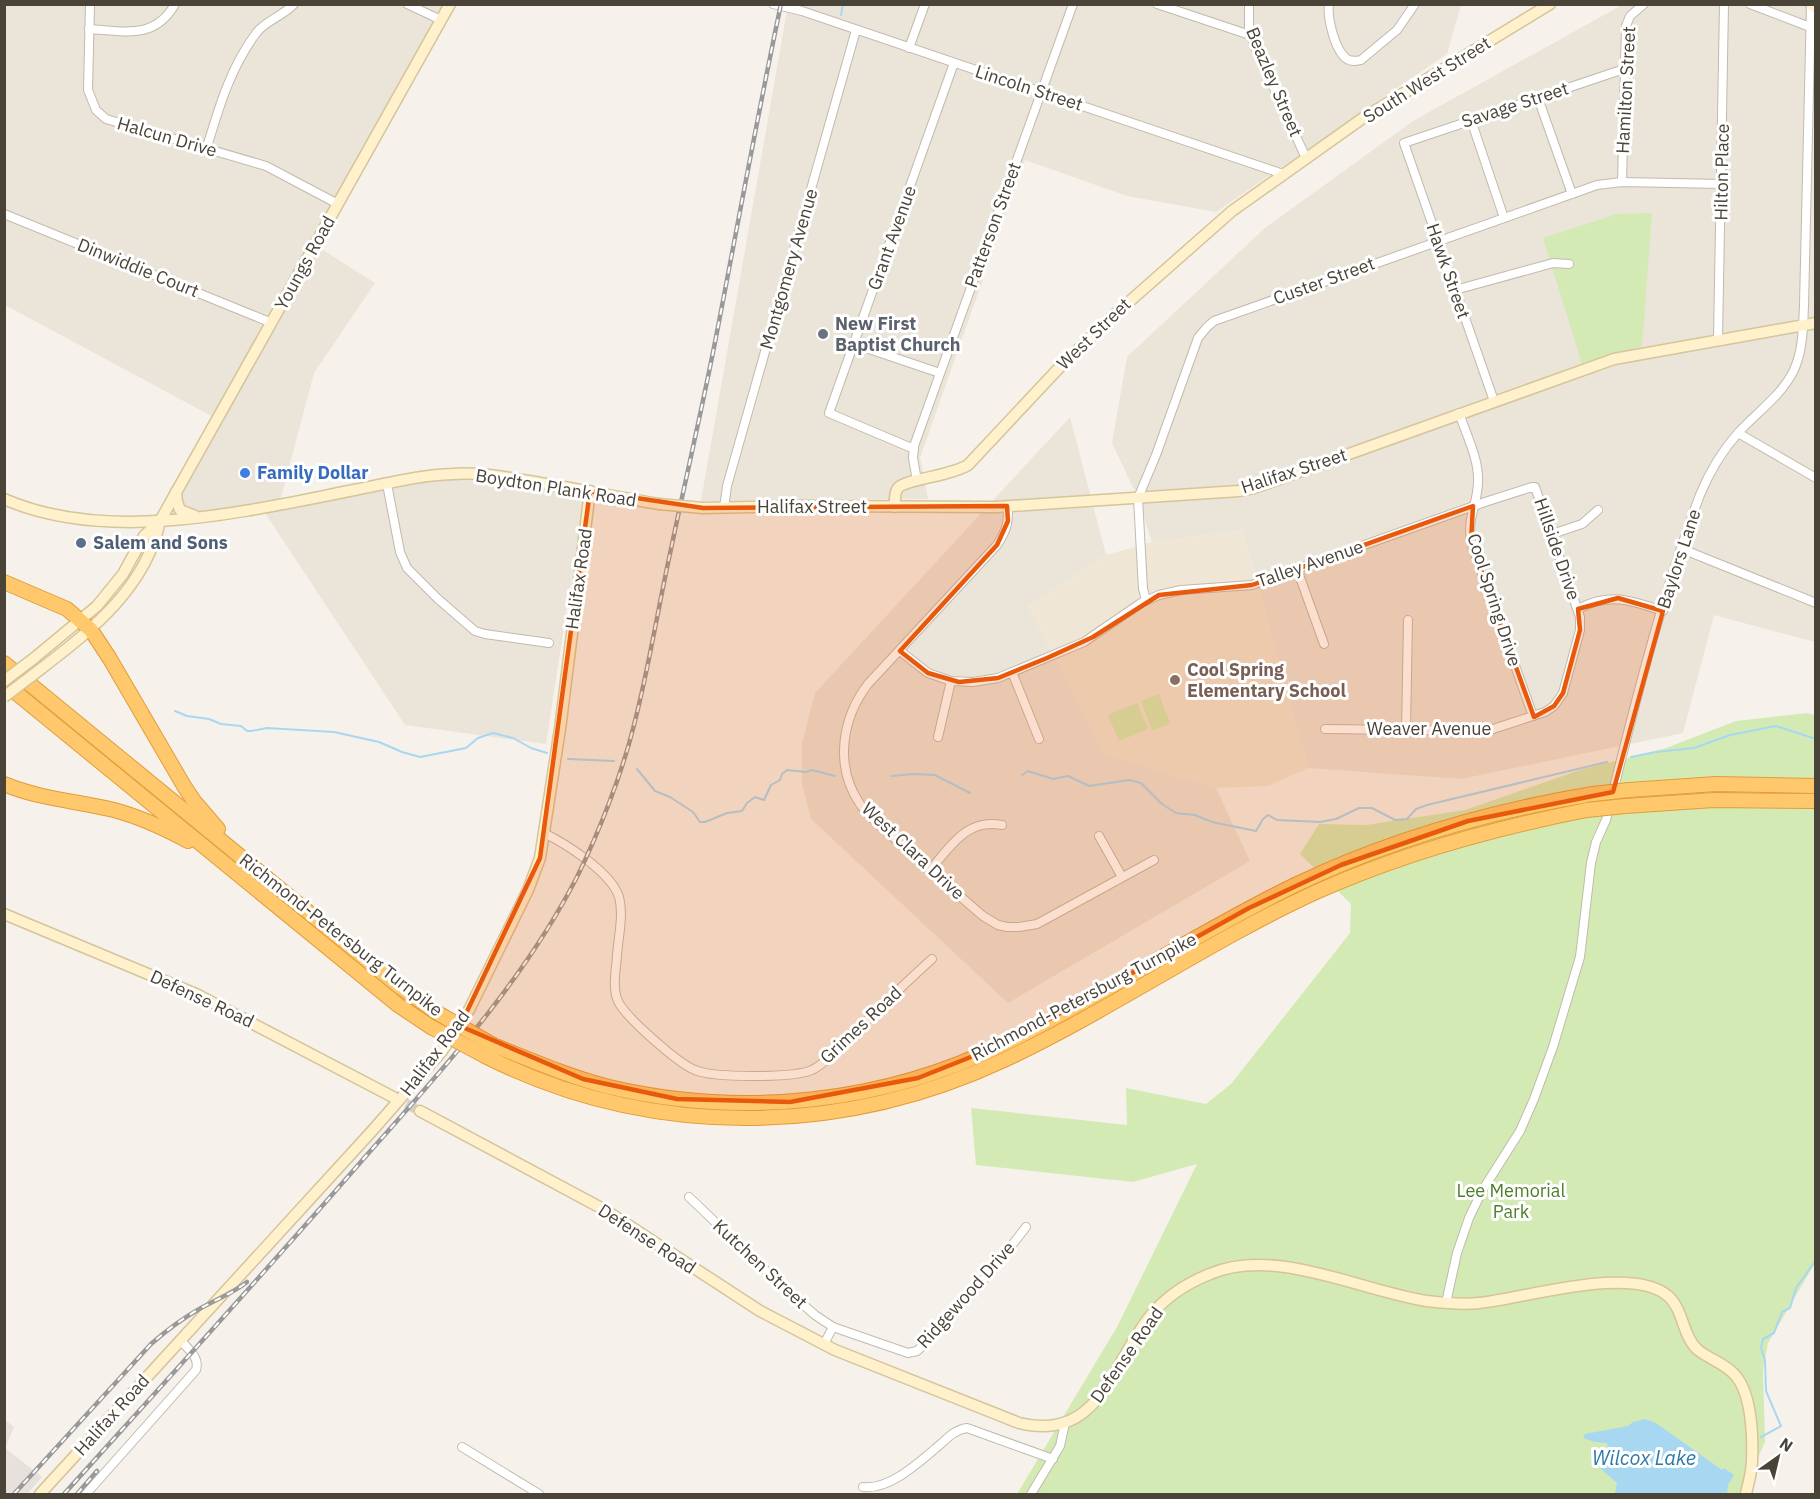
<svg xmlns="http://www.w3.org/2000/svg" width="1820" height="1499" font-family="'IBM Plex Sans',sans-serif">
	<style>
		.residential { fill: #eae4d9 }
		.industrial { fill: #e6e1dc }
		.education { fill: #efe6d5 }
		.green { fill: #d4eab4 }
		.water { fill: #a8d7f2 }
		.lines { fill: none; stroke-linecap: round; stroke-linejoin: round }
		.stream { stroke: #a8d7f2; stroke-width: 2 }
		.secondary-tunnel { stroke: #d4cfc7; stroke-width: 10; stroke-dasharray: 10 5; stroke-linecap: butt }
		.street-casing { stroke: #c2baad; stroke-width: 10 }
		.secondary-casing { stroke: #d6c49a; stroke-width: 13 }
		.highway-casing { stroke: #e19d3a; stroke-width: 16 }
		.street { stroke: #fff; stroke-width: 8 }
		.secondary { stroke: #fff1cc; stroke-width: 10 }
		.highway { stroke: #ffc86d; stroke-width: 14 }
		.rail-casing { stroke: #999; stroke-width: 4.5 }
		.rail { stroke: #fff; stroke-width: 2; stroke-dasharray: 7; stroke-linecap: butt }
		.secondary-bridge-casing { stroke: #d6c49a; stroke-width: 13; stroke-linecap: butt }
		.highway-bridge-casing { stroke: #e19d3a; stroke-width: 16; stroke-linecap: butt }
		.secondary-bridge { stroke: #fff1cc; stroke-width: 10 }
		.highway-bridge { stroke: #ffc86d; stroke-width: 14 }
		.marked { fill: #e8590c; fill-opacity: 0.2; stroke: #e8590c; stroke-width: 4.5; stroke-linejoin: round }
		.worship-dot { fill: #6b7280; stroke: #fff; stroke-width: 2 }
		.shop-dot { fill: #3f7fe0; stroke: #fff; stroke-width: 2 }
		.service-dot { fill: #5c6f8a; stroke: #fff; stroke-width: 2 }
		.education-dot { fill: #8d6e63; stroke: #fff; stroke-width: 2 }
		.labels { text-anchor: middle; stroke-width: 6; stroke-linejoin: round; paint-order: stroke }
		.street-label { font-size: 18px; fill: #4a4338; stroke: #fff }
		.worship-label { font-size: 18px; font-weight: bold; fill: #5b616d; stroke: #fff; text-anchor: start }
		.shop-label { font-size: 18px; font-weight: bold; fill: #366cbe; stroke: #fff; text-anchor: start }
		.service-label { font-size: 18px; font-weight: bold; fill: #4e5e75; stroke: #fff; text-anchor: start }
		.education-label { font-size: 18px; font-weight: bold; fill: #785e54; stroke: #fff; text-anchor: start }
		.park-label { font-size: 18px; fill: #4d7f29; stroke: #fff }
		.water-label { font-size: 20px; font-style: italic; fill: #2b79a9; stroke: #fff }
	</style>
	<rect width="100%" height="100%" fill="#f6f2eb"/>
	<g class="residential">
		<polygon points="1812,4 1815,8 1815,642 1714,615 1683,733 1461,779 1308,768 1243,530 1152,542 1138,498 1112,443 1127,357 1265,228 1413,121 1622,5"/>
		<polygon points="4,5 450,5 315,245 375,283 314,373 279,505 160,521 217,419 5,305"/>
		<polygon points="788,5 1461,5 1447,54 1216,212 1127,196 1025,160 920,458 928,499 701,501"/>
		<polygon points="1070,417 1106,555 1028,607 1105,754 1216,788 1250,861 1008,1003 811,819 802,784 802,743 815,693"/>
		<polygon points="443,479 480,481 584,496 546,744 405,725 265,513"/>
	</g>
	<polygon class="industrial" points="4,1419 14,1427 5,1448 42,1477 27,1494 5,1494"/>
	<polygon class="education" points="1243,530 1308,768 1268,786 1216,788 1105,754 1028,607 1106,555 1152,542"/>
	<g class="green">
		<polygon points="1652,213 1642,346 1582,364 1543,238 1617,214"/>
		<polygon points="1159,694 1170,724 1152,730 1141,701"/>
		<polygon points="1137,703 1148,729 1119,741 1108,715"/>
		<polygon points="1807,713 1815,715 1815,1263 1768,1343 1763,1370 1765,1442 1742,1494 1017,1494 1117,1327 1197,1164 1133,1182 976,1165 971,1108 1127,1125 1126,1088 1206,1104 1231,1084 1350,933 1351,904 1300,854 1319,824 1366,825 1465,810 1580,770 1666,748 1736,721"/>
	</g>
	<polygon class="water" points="1645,1419 1656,1423 1722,1470 1724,1468 1734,1475 1728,1485 1727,1494 1615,1494 1617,1483 1601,1469 1595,1459 1598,1453 1608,1450 1607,1443 1595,1442 1583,1438 1585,1434 1628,1426 1633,1422"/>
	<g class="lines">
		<g class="stream">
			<polyline points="841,15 843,4"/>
			<polyline points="175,711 187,716 209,719 221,724 241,726 247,731 251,731 267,728 334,732 379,742 402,752 420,757 466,748 478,738 493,733 513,738 531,748 547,753"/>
			<polyline points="1631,757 1656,752 1694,748 1730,735 1776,726 1816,739"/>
			<polyline points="568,759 614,761"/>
			<polyline points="637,769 655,791 670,797 693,812 700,822 705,822 727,813 742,811 747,803 755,797 764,800 771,785 780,780 782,774 787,770 806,772 812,770 835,776"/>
			<polyline points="1022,775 1028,771 1053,779 1068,776 1089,786 1129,780 1141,783 1162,804 1176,813 1195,815 1212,822 1256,831 1263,819 1268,815 1277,820 1320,822 1336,819 1359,808 1372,808 1395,820 1407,819 1416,809 1427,805 1607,762"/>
			<polyline points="892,776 913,774 935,775 970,793"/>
			<polyline points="1761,1437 1781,1426 1766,1391 1765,1360 1761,1348 1763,1339 1774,1333 1782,1312 1790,1308 1796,1288 1816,1260"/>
		</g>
		<polyline class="secondary-tunnel" points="393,1097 420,1111"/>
		<defs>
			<g id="street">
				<polyline points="90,4 88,90 96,110 106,119 266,166 338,204"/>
				<polyline points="407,4 441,20"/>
				<polyline points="773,4 802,11 1283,174"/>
				<polyline points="1157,4 1250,35"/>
				<polyline points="1249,4 1249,29 1254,45 1306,158"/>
				<path d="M1329 4C1327 18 1335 51 1347 59 1352 62 1356 61 1361 60L1397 30 1415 4"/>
				<polyline points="1750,4 1810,27"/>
				<path d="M89 29C124 31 155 40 175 4"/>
				<polyline points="909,48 925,4"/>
				<polyline points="1538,98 1572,194"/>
				<polyline points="1471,120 1504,218"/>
				<path d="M207 147C219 107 231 66 257 32 267 20 283 16 294 4"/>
				<polyline points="1622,182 1626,26 1630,16 1644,4"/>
				<polyline points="4,214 272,323"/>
				<polyline points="1455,290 1553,263 1569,264"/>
				<polyline points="1718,339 1724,4"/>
				<polyline points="854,344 940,373"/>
				<polyline points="1494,401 1404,143 1624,69"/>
				<path d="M1459 413C1466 434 1479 459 1478 481 1478 505 1467 515 1471 542L1533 716"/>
				<polyline points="1738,433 1816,478"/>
				<polyline points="914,449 829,413 954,63"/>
				<polyline points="917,481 913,458 914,446 1073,4"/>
				<polyline points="387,484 400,552 407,568 438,599 475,631 485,634 549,643"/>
				<path d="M1007 506C1010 522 1005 533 997 545L868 684C842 718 834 766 860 804 871 820 889 833 903 846 930 870 956 893 983 916L998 925 1007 927H1019L1037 924 1154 860"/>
				<polyline points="724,508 727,486 856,30"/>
				<polyline points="1552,534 1582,524 1598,510"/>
				<polyline points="1682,549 1816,603"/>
				<polyline points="1297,569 1324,644"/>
				<polyline points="1146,600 1143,589 1138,498 1156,455 1198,338 1207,327 1214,321 1597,185 1622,182 1722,184"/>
				<path d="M1578 609C1609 592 1631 600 1663 611"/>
				<polyline points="900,651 928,673 951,681 973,682 998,678 1084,642 1141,603 1159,595 1181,590 1252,585 1485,502 1532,487 1535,487 1580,617 1580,630 1563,693 1554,706 1545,712 1487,731 1325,729"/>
				<polyline points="1012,672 1039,739"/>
				<polyline points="1406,730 1408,620"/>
				<polyline points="938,737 951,681"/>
				<path d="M544 833C566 844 611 872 619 897 624 915 618 938 617 956 616 970 612 988 618 1001 625 1017 679 1064 695 1070 713 1078 794 1078 812 1070 827 1062 841 1046 853 1034 879 1009 905 983 932 959"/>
				<polyline points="1099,836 1122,877"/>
				<path d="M930 870C951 846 967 818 1002 825"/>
				<polyline points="689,1197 779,1283 815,1315 833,1327 908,1353 917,1351 933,1336 995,1267 1026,1227"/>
				<path d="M1446 1303 1457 1253 1469 1218 1482 1191 1520 1131 1534 1099 1553 1047 1580 957 1591 863 1596 842 1606 820C1633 711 1660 600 1700 495 1709 473 1722 451 1738 433 1756 413 1780 397 1793 372 1803 352 1803 328 1804 305L1811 4"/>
				<polyline points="824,1344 833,1327"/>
				<polyline points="462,1447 539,1494"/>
				<path d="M863 1487C889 1490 917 1464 936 1448 946 1440 953 1430 967 1428L1053 1459"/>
				<path d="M86 1494 196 1370C200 1357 188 1349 180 1340"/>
				<polyline points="1031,1494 1060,1446 1065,1423"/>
			</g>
			<g id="secondary">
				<polyline points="1811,4 1816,8"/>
				<polyline points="176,492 177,502 180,510 195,516"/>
				<path d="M4 499C109 545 247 511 354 490 386 484 419 475 452 474 478 472 504 477 529 481 573 488 616 497 659 504"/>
				<path d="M895 507C895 501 894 493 898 488 906 479 951 476 968 465L1058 369 1113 316 1232 211 1363 118 1550 4"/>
				<polyline points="703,508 803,506 996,507 1239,491 1254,488 1614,359 1816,323"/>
				<polyline points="33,659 97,606 123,574 144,536 160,521 450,4"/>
				<path d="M42 668C93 629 146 587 160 521"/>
				<polyline points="4,914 196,994 393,1097"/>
				<path d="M420 1111 605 1210 760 1311 835 1350 1019 1423C1100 1443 1111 1364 1151 1315 1167 1296 1187 1283 1210 1274 1275 1246 1361 1291 1427 1301 1444 1303 1462 1305 1479 1303 1523 1299 1632 1264 1668 1296 1684 1310 1682 1336 1698 1350 1709 1359 1724 1363 1734 1374 1752 1392 1753 1437 1752 1461 1752 1472 1748 1484 1746 1494"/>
				<polyline points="40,1494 372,1131 442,1051 469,1010 528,890 540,858 560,729 590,491"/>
			</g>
			<g id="highway">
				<polyline points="4,582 67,609 91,630 110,659 184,786 194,801 218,829"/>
				<polyline points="4,663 400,987 441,1015"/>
				<polyline points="4,683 398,1005 431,1027"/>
				<path d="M4 784C40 799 77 801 114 810 140 817 164 828 188 841"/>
				<polyline points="1629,790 1716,784 1816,786"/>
				<polyline points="1625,806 1714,800 1816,801"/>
				<path d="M493 1045C531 1060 569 1077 609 1087 742 1118 883 1104 1006 1043 1104 995 1196 933 1295 885 1389 840 1490 811 1593 794"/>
				<path d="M485 1056C649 1139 839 1137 1004 1060 1111 1010 1209 941 1316 892 1403 853 1494 828 1587 810"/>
			</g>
		</defs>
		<use href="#street" class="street-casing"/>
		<use href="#secondary" class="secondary-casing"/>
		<use href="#highway" class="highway-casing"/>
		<use href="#street" class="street"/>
		<use href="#secondary" class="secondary"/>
		<use href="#highway" class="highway"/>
		<defs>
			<g id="rail">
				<path d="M14 1494 151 1344C167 1330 183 1318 201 1308 217 1299 233 1293 247 1282"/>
				<path d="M64 1494C165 1382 267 1270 366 1156 443 1069 523 982 577 877 599 832 622 774 634 725 649 667 658 608 671 549 686 477 703 405 717 332 738 223 758 113 781 4"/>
				<polyline points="77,1494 97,1471"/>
			</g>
		</defs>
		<use href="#rail" class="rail-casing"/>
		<use href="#rail" class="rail"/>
		<defs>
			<g id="secondary-bridge">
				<polyline points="659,504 703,508"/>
				<polyline points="4,681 33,659"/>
				<polyline points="4,697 42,668"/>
			</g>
			<g id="highway-bridge">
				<polyline points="1593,794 1629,790"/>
				<polyline points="1587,810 1625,806"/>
				<polyline points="441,1015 493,1045"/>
				<polyline points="431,1027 485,1056"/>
			</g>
		</defs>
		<use href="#secondary-bridge" class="secondary-bridge-casing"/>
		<use href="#highway-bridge" class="highway-bridge-casing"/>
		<use href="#secondary-bridge" class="secondary-bridge"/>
		<use href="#highway-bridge" class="highway-bridge"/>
	</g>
	<path class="marked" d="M590 491 703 508 1007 506 1008 521 997 545 900 651 928 673 959 682 998 678 1047 658 1093 637 1159 595 1252 585 1473 506 1471 542 1534 717 1554 706 1563 693 1580 630 1578 609 1618 598 1663 611 1613 792 1468 821 1341 865 1249 908 1006 1043 918 1078 790 1102 677 1099 583 1079 460 1026 540 858Z"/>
	<circle class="worship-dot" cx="823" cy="334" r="6"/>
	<circle class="shop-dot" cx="245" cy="473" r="6"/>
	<circle class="service-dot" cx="81" cy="543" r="6"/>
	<circle class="education-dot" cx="1175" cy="680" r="6"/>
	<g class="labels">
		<g class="street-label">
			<text transform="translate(1427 80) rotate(-32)" y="6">South West Street</text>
			<text transform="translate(1274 82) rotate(67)" y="6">Beazley Street</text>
			<text transform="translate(1029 88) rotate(18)" y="6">Lincoln Street</text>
			<text transform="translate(1626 90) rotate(-87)" y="6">Hamilton Street</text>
			<text transform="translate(1515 105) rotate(-18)" y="6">Savage Street</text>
			<text transform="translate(167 137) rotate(16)" y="6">Halcun Drive</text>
			<text transform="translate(1722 172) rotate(-89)" y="6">Hilton Place</text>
			<text transform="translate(993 225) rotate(-70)" y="6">Patterson Street</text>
			<text transform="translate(892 238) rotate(-70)" y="6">Grant Avenue</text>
			<text transform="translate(305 263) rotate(-61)" y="6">Youngs Road</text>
			<text transform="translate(138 268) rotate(22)" y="6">Dinwiddie Court</text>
			<text transform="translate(789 269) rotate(-74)" y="6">Montgomery Avenue</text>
			<text transform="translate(1448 271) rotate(71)" y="6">Hawk Street</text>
			<text transform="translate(1324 281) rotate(-20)" y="6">Custer Street</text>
			<text transform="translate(1094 334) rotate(-44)" y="6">West Street</text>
			<text transform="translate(1294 471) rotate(-18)" y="6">Halifax Street</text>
			<text transform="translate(556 488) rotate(9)" y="6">Boydton Plank Road</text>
			<text x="812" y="513">Halifax Street</text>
			<text transform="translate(1557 549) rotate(71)" y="6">Hillside Drive</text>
			<text transform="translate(1679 559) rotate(-72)" y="6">Baylors Lane</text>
			<text transform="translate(1310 564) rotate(-19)" y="6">Talley Avenue</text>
			<text transform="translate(579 579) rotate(-82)" y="6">Halifax Road</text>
			<text transform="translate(1494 600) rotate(72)" y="6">Cool Spring Drive</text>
			<text x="1429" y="735">Weaver Avenue</text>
			<text transform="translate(913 851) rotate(43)" y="6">West Clara Drive</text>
			<text transform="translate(341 935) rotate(38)" y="6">Richmond-Petersburg Turnpike</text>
			<text transform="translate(1084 997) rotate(-28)" y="6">Richmond-Petersburg Turnpike</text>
			<text transform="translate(202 999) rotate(25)" y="6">Defense Road</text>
			<text transform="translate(861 1025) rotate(-43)" y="6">Grimes Road</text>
			<text transform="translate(435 1053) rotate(-53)" y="6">Halifax Road</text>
			<text transform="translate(647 1239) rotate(33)" y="6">Defense Road</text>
			<text transform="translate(760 1264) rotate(43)" y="6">Kutchen Street</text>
			<text transform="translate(966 1295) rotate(-48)" y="6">Ridgewood Drive</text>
			<text transform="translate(1127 1355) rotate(-55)" y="6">Defense Road</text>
			<text transform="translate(112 1415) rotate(-48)" y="6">Halifax Road</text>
		</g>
		<g class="worship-label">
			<text x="835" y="330">New First<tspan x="835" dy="21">Baptist Church</tspan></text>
		</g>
		<g class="shop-label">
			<text x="257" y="479">Family Dollar</text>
		</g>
		<g class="service-label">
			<text x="93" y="549">Salem and Sons</text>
		</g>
		<g class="education-label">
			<text x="1187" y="676">Cool Spring<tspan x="1187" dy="21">Elementary School</tspan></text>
		</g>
		<g class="park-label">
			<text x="1511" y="1197">Lee Memorial<tspan x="1511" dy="21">Park</tspan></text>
		</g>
		<g class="water-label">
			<text x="1644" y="1465">Wilcox Lake</text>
		</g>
	</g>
	<rect width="1820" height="1499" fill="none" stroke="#4a4338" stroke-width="12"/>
	<g transform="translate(1778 1457) rotate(34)" stroke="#ffffff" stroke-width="4.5" paint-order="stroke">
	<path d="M0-4.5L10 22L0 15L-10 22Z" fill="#4a4338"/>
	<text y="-9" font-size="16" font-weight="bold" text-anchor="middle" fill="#4a4338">N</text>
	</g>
</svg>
